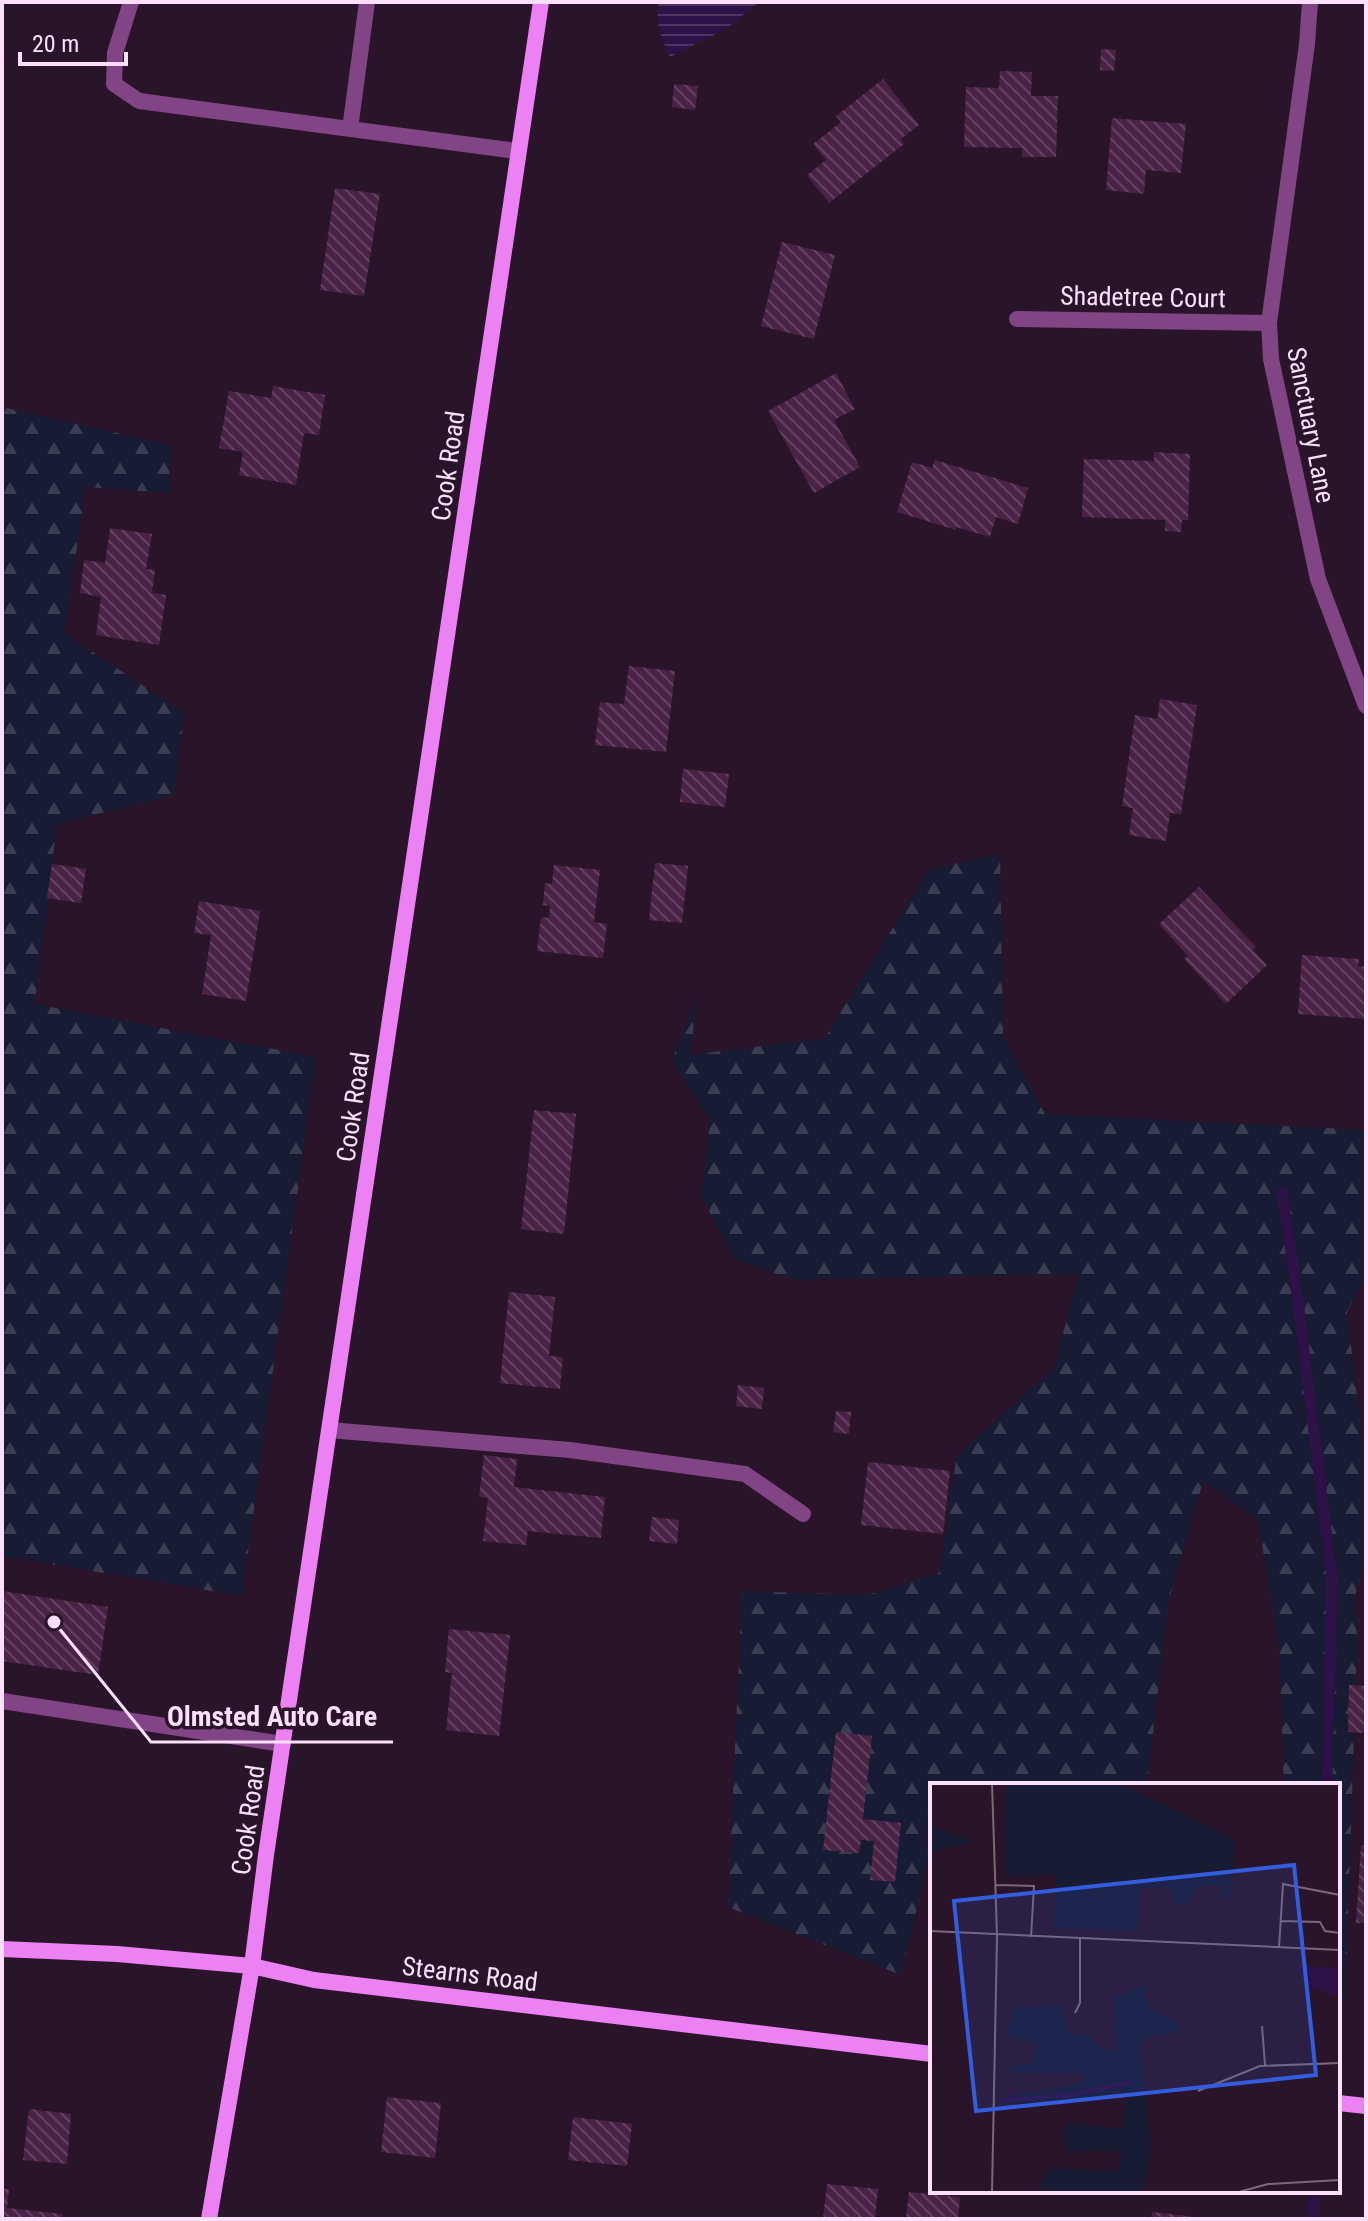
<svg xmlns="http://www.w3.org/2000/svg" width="1368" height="2221" font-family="'Roboto Condensed',sans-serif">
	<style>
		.forest { fill: url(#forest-firs) }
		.water { fill: url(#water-rules) }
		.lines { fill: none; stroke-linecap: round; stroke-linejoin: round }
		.stream { stroke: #2e1146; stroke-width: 11 }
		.building { fill: url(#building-back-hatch) }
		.lane { stroke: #814484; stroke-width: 16 }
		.street { stroke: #814484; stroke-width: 16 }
		.secondary { stroke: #eb81f3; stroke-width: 16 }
		.labels { text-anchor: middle; stroke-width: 7; stroke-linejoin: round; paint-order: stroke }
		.street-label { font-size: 26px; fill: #fce0fb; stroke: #2a1429 }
		.inset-river { fill: none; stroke: #2e1146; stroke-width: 4 }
		.inset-road { fill: none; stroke: #7e667d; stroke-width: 2 }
		.view { fill: #335ddc; fill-opacity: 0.15; stroke: #335ddc; stroke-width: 4 }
		.inset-edge { fill: none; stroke: #fce0fb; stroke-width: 4 }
		.leader { fill: none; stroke: #fce0fb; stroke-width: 3 }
		.callout-dot { fill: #fce0fb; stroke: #2a1429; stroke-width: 3 }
		.callout-label { font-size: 28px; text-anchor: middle; font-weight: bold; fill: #fce0fb; stroke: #2a1429; stroke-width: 7; stroke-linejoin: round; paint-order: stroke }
	</style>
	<defs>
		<pattern id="forest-firs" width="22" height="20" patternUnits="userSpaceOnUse" patternTransform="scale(2)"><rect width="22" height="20" fill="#181b34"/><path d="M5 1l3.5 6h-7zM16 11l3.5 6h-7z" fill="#3a3c52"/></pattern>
		<pattern id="water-rules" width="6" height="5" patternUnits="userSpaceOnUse" patternTransform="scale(2)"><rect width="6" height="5" fill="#2e1146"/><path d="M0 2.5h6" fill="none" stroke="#4d3362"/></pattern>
		<pattern id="building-back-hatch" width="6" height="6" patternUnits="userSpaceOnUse" patternTransform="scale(2)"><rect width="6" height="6" fill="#492245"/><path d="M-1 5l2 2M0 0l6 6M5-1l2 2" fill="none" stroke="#644261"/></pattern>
	</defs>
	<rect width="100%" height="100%" fill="#2a1429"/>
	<g class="forest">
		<polygon points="2,407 170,445 169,493 86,487 64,633 184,713 174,795 57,824 35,1004 316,1057 242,1596 2,1556"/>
		<path d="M1000 854 1003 1036 1045 1114 1366 1130V1277L1347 1312 1366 1472V1560L1356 1591 1357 1650 1345 2002 1338 2000V1785H1284L1279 1647 1258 1520 1203 1481 1168 1603 1147 1785H979C966 1779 947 1785 932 1785V1843L901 1975 728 1907 742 1591 867 1595 939 1573 957 1455 1054 1368 1079 1274 794 1280 735 1260 701 1196 710 1121 672 1060 698 993 690 1055 825 1038 929 869Z"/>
	</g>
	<path class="water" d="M659 2H759L726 29 670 57C662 39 654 22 659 2Z"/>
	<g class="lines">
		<g class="stream">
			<polyline points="1282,1193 1296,1285 1332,1579 1327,1785"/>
			<polyline points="1314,2219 1314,2191"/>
		</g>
	</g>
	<g class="building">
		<polygon points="1101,49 1116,50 1114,71 1100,70"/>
		<polygon points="1000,71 1032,72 1031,96 1058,96 1056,157 1022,157 1022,148 964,147 966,87 999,88"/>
		<polygon points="883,79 919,125 901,139 904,144 829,203 807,175 826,160 813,144 841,122 836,116"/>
		<polygon points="674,84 698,86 695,110 672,107"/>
		<polygon points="1112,118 1186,124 1181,173 1146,170 1144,194 1106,190"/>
		<polygon points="335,188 380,194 364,296 320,290"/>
		<polygon points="782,242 835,255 814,339 761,326"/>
		<polygon points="836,373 855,409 834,420 860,467 814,493 768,411"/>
		<polygon points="273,386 325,395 319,435 304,433 296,485 239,475 243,452 219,448 229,391 271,398"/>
		<polygon points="1154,452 1190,454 1188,520 1182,520 1181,532 1165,531 1165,520 1082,517 1084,459 1154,461"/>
		<polygon points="935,460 1028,488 1018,524 996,517 990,537 956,527 956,530 897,512 912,462 932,468"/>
		<polygon points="110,528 152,534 146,569 155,570 152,593 166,595 159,645 96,635 101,597 80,593 84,560 105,563"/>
		<polygon points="629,666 675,671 666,752 595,745 600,702 624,704"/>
		<polygon points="1160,699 1197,705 1181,814 1170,813 1166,841 1129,835 1133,808 1122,806 1135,715 1157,719"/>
		<polygon points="683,769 729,774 725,807 680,802"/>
		<polygon points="655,863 688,866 682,923 649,920"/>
		<polygon points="52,864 86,869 81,903 47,898"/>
		<polygon points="554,865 600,870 594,922 607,924 603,958 537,951 541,917 549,918 550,906 543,905 545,883 552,884"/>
		<polygon points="1199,887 1256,947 1253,950 1267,965 1226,1004 1184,959 1188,956 1159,924"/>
		<polygon points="199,901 260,911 246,1001 202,994 211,935 194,933"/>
		<polygon points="1302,955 1359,959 1358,966 1366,967 1366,1019 1298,1014"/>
		<polygon points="534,1110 576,1114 564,1234 521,1229"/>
		<polygon points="509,1292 555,1297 549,1356 563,1357 560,1389 500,1383"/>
		<polygon points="738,1385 764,1388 762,1409 736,1406"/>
		<polygon points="836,1411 851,1412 849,1434 833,1432"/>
		<polygon points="484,1455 517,1459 514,1487 605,1497 601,1538 528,1531 526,1545 483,1541 488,1498 479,1497"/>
		<polygon points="868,1462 950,1471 943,1534 861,1525"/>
		<polygon points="652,1517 679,1520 677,1544 649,1541"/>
		<polygon points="2,1591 108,1607 98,1675 2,1661"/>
		<polygon points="449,1629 510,1635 499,1736 446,1730 452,1673 445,1672"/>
		<polygon points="1349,1685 1366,1686 1366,1733 1348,1732"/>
		<polygon points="836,1732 872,1736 863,1819 901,1823 895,1882 870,1880 874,1841 861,1840 859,1853 823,1850"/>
		<polygon points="1361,1845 1366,1845 1366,1923 1356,1923"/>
		<polygon points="387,2097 441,2103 435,2158 381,2152"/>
		<polygon points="29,2109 71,2114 67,2164 23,2160"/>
		<polygon points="573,2117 632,2124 627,2166 568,2160"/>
		<polygon points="827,2184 878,2189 875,2219 823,2219"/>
		<polygon points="2,2189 9,2189 7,2208 62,2214 62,2219 2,2219"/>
		<polygon points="909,2192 960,2197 958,2219 906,2219"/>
		<polygon points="1152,2212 1196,2217 1196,2219 1151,2219"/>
	</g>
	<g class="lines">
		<g class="lane">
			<polyline points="131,2 115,53 114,84 139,101 517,151"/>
			<polyline points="350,129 367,2"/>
			<polyline points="329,1430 570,1450 745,1474 803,1514"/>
			<polyline points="2,1701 283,1744"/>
		</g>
		<g class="street">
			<polyline points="1310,2 1307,44 1269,323 1271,359 1318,579 1366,706"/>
			<polyline points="1017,319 1269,323"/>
		</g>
		<g class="secondary">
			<polyline points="2,1949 117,1954 252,1966 314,1980 932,2054"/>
			<polyline points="1338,2103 1366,2106"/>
			<polyline points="209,2219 252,1966 266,1855 541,2"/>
		</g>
	</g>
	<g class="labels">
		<g class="street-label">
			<text transform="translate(1143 297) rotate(1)" y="9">Shadetree Court</text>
			<text transform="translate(1311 425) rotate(79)" y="9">Sanctuary Lane</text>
			<text transform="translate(448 466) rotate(-82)" y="9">Cook Road</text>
			<text transform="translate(353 1107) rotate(-82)" y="9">Cook Road</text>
			<text transform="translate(248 1820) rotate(-82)" y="9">Cook Road</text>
			<text transform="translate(470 1974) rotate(7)" y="9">Stearns Road</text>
		</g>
	</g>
	<g transform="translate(930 1783)">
		<rect width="410" height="410" fill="#2a1429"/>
		<path d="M189 0 306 57 299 116H291V103L268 102 258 122H245L239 104H211L207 148 124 145 126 92 75 94 76 2ZM0 41 42 59 0 69ZM213 202 223 205H214L218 225 246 239 249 249 222 253 210 261 221 366 213 410H114L108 401 122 385 186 388 192 376 187 367 138 369 132 349 140 340 192 346 197 315 185 310 151 317 79 321 80 312 132 305 151 299 156 291 79 289V284L100 281 107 260 76 252 84 225 132 222 138 251 157 252 171 266 186 268 183 215Z" fill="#181b34"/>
		<path d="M374 183 410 185V215L381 204 366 186Z" fill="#2e1146"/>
		<path class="inset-river" d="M72 317 144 312 202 298"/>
		<path class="inset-road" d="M62 0 67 153 62 410M65 102 104 103 101 154M350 138 390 139 395 148 410 150M0 148 410 167M349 164 353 101 410 112M145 230 150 220V156M332 243 335 282M268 308 330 283 410 280M305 410 338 401 410 397"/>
		<path class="view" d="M364 82 386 292 46 328 24 118Z"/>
		<rect width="410" height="410" class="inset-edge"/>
	</g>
	<path class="leader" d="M54 1622L151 1742H393"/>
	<circle class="callout-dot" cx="54" cy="1622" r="8"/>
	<g class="callout-label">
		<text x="272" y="1726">Olmsted Auto Care</text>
	</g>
	<rect width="1368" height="2221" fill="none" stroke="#fce0fb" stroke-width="8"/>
	<path d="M20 52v12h106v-12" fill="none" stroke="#fce0fb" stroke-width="4"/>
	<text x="32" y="52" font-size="24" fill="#fce0fb" stroke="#2a1429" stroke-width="6" paint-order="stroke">20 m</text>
</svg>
